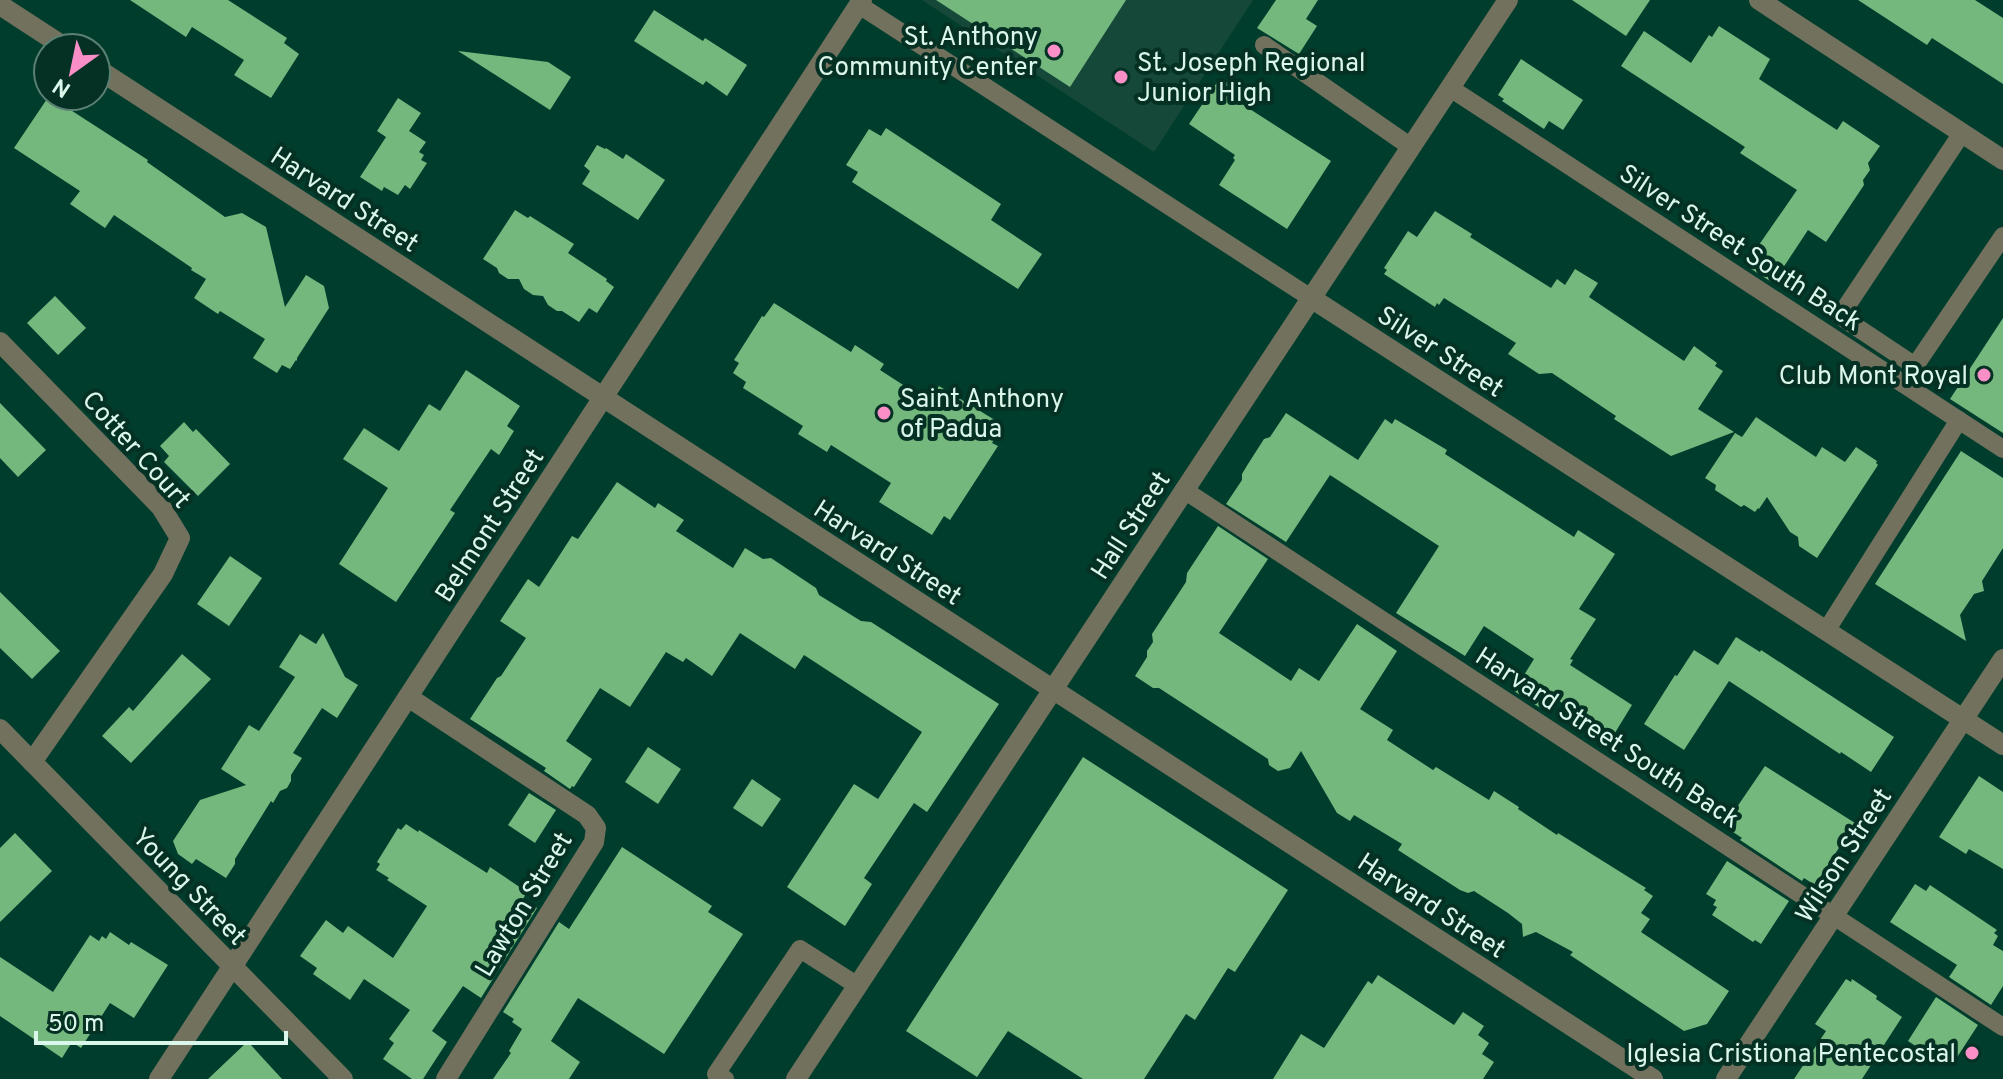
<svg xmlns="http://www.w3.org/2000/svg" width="2003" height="1079" font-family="Overpass,sans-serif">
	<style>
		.built { fill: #154838 }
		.building { fill: #74b87e }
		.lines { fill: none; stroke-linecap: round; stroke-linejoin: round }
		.service { stroke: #71715e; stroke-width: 18 }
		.minor { stroke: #71715e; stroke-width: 20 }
		.poi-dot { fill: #fa8fc8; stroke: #053124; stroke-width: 3 }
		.labels { text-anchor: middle; stroke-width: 8; stroke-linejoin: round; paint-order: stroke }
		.poi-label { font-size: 26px; fill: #dbf6ea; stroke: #053124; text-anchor: end }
		.street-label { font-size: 26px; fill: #dbf6ea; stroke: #053124 }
	</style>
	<rect width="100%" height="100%" fill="#003d2c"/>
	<polygon class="built" points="922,0 1253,0 1154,152"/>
	<g class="building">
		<polygon points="130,0 228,0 287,38 284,43 299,54 271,98 234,75 244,60 192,27 186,37"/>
		<polygon points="936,0 1126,0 1070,87"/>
		<polygon points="1276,0 1318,0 1306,19 1317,26 1299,54 1257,28"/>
		<polygon points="1572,0 1650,0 1626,36"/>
		<polygon points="1858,0 1975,0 2003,18 2003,84 1932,38 1927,45"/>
		<polygon points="654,10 703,41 705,38 747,65 727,96 706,81 703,85 634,41"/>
		<polygon points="1719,26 1770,59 1759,79 1837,130 1843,121 1880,146 1868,163 1870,170 1863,180 1864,185 1826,242 1808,230 1773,283 1745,265 1797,190 1740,153 1745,147 1621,66 1644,31 1691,63 1709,35 1712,37"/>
		<polygon points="458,51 548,62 571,77 550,110"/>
		<polygon points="1521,59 1583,100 1563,130 1549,121 1544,129 1502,101 1504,99 1498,95"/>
		<polygon points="1220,78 1248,96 1242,104 1331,161 1287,229 1219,185 1235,160 1233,158 1235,155 1189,124"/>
		<polygon points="49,96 148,160 147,162 225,217 242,213 266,227 285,307 306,275 324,286 329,308 297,358 297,361 296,360 290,369 282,365 277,373 253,358 265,339 220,311 218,314 194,298 206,279 191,270 192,268 114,215 105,228 70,204 80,191 14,148"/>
		<polygon points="398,98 421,113 409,131 426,142 419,152 424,155 421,160 427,163 410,189 405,185 398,195 384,187 382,191 360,177 386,137 377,131"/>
		<polygon points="886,128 1001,204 991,220 1042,254 1018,289 852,182 858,172 846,165 869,129 881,136"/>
		<polygon points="597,145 605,149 606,148 623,159 626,154 665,180 638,220 582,184 590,171 584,166"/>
		<polygon points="515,210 528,218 530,216 574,244 568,253 607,279 606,281 614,287 597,313 589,308 579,322 562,311 557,311 548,305 543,296 533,295 524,289 519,279 508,279 499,273 497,268 483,259"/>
		<polygon points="1435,211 1472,234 1470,237 1551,288 1557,279 1565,285 1575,269 1598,283 1589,297 1684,361 1694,346 1717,363 1715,366 1723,371 1698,409 1734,432 1671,456 1614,419 1616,416 1552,373 1539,374 1508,354 1516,343 1444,298 1439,305 1437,303 1435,307 1384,274 1387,270 1384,268 1408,231 1417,237"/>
		<polygon points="55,296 86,328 58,355 27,323"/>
		<polygon points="774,303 851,352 855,345 884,364 880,370 928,401 939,386 1003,425 992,443 998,446 950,520 944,516 932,535 879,502 891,483 831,445 827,452 798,434 803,426 743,388 746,382 733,373 739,363 734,360 762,316 764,317"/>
		<polygon points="2003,318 2003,433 1950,399"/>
		<polygon points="466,370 520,406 507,426 514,431 499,455 491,449 450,510 455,513 396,602 339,564 388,488 343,459 364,428 399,451 429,404 440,411"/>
		<polygon points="0,403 46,450 18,477 0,458"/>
		<polygon points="1286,413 1358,460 1385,419 1392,424 1395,419 1447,450 1445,454 1574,537 1578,530 1615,554 1579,609 1596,619 1570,659 1573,660 1570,665 1632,705 1613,736 1550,695 1542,709 1514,691 1534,659 1484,626 1465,656 1396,613 1439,546 1330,475 1286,542 1226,504 1242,480 1242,474 1248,464 1264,439 1270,437"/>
		<polygon points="1756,417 1816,457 1822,447 1845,462 1856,447 1877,461 1876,463 1878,465 1817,558 1799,546 1798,537 1790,532 1767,497 1759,509 1758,508 1755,512 1744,505 1741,507 1715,490 1716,485 1705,478 1735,433 1742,437"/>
		<polygon points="184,422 193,432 196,429 230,464 198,496 164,462 169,456 160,446"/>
		<polygon points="1961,451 2003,478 2003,548 1982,581 1984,591 1974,594 1960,615 1966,641 1875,584"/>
		<polygon points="617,482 655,508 658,503 684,520 676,531 733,568 745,548 763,559 771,558 816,588 819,595 861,621 871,622 999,704 927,812 914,803 864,878 872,884 845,926 787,887 854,784 878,799 922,732 804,655 795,669 740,633 712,676 686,658 683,662 666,652 630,707 600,688 566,741 592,759 574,787 572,786 570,789 544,771 546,768 470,719 497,678 501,676 526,638 500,621 528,579 539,587 572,536 578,539"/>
		<polygon points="1218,526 1268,559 1219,633 1291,681 1299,668 1319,681 1357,624 1397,651 1360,709 1393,730 1387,740 1433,770 1436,767 1489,800 1494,791 1519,807 1518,809 1557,835 1558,833 1646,888 1644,890 1653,896 1641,913 1650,919 1641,932 1729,991 1707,1024 1684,1031 1570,955 1573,952 1536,932 1523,937 1522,924 1508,913 1474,891 1468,893 1460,890 1398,850 1402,844 1354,815 1350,821 1337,813 1301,751 1290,768 1278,771 1269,765 1268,759 1159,688 1153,688 1135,676 1147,657 1147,651 1153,642 1152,634 1186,582 1187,573"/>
		<polygon points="230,556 262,578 229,626 197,604"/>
		<polygon points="0,592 60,651 32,679 0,648"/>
		<polygon points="323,633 345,677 358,685 337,718 322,708 293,753 302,758 291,775 291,781 287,788 280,791 273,803 271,801 235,859 235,864 226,878 196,859 192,864 178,854 173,841 200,800 246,785 221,769 249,725 259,731 295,677 279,667 300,634 316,644"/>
		<polygon points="1736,637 1760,652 1761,650 1894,737 1871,772 1841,752 1840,754 1729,681 1684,750 1644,724 1675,675 1677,676 1694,650 1718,665"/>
		<polygon points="182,654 211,679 131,763 102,736 129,707 133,711"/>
		<polygon points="648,747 681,769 658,804 625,782"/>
		<polygon points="1083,757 1288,890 1235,972 1228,968 1195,1020 1186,1014 1144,1079 1083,1079 1008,1031 977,1077 906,1031"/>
		<polygon points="1765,766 1855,823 1815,885 1804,878 1802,881 1740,840 1742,838 1724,826"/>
		<polygon points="1979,776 2003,792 2003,869 1969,849 1966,854 1939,837"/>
		<polygon points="752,779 781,799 762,827 733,808"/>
		<polygon points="529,793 556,810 535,843 508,825"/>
		<polygon points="406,824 418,832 419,830 487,873 490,867 527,892 523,899 537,908 481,998 463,986 432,1031 447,1042 423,1079 412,1079 383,1059 394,1043 389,1039 410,1010 364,979 350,1000 313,974 317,968 300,956 326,920 343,933 348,926 393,958 427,906 387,880 389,878 376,870 380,864 377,862 398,828 401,830"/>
		<polygon points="15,833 52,871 0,922 0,848"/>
		<polygon points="622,847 712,906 708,912 743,934 664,1054 578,998 551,1041 580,1062 569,1079 493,1079 511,1053 509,1051 522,1029 512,1022 514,1019 503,1012 559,922 569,929"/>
		<polygon points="1727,861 1789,901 1761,944 1755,940 1753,942 1712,915 1717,907 1713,905 1716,900 1706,894"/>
		<polygon points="1915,884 1926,891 1930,885 1997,930 1994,933 1998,936 1993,945 2003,951 2003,986 1991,1005 1949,977 1957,965 1890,922"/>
		<polygon points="110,932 129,945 131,942 168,965 134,1018 110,1003 81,1048 72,1042 62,1058 0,1016 0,957 53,992 90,935 99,941 102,936 106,939"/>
		<polygon points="1378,975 1454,1025 1463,1012 1484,1026 1478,1035 1489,1043 1482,1054 1494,1062 1483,1079 1273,1079 1301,1034 1324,1048 1368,981 1372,984"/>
		<polygon points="1846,979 1851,982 1852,979 1877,996 1876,999 1902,1017 1862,1079 1794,1079 1826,1031 1815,1024"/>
		<polygon points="1936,997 1978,1025 1952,1065 1946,1061 1944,1065 1908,1041"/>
		<polygon points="246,1043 249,1045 250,1044 282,1079 208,1079"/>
	</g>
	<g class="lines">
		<g class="service">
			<polyline points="859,5 1311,298"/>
			<polyline points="1264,45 1411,147"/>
			<polyline points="1450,88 2003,449"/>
			<polyline points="1962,133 1840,316 1915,366 2003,236"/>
			<polyline points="1184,490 2003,1027"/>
			<polyline points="1826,631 1959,420"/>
			<polyline points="725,1079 716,1074 800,949 858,986"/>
		</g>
		<g class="minor">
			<polyline points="1759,0 2003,160"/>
			<polyline points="0,5 66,48"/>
			<polyline points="96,68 1653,1079"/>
			<polyline points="1311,298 2003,745"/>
			<polyline points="0,342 161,507 180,538 163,574 32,762"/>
			<polyline points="408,697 587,815 596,828 594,842 446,1079"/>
			<polyline points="0,729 343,1079"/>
			<polyline points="159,1079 862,0"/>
			<polyline points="796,1079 1508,0"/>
			<polyline points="1726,1079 2003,659"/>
		</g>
	</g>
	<g class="poi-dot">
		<circle cx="1054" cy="51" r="8"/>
		<circle cx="1121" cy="77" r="8"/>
		<circle cx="1984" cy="375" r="8"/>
		<circle cx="884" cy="413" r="8"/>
		<circle cx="1972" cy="1053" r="8"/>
	</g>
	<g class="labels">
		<g class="poi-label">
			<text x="1038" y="45">St. Anthony<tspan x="1038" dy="30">Community Center</tspan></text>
			<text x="1137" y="71" text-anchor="start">St. Joseph Regional<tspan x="1137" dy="30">Junior High</tspan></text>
			<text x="1968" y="384">Club Mont Royal</text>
			<text x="900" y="407" text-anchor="start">Saint Anthony<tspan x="900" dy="30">of Padua</tspan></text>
			<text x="1956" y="1062">Iglesia Cristiona Pentecostal</text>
		</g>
		<g class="street-label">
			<text transform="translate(345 199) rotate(33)" y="9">Harvard Street</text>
			<text transform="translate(1741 247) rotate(33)" y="9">Silver Street South Back</text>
			<text transform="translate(1441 351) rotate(33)" y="9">Silver Street</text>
			<text transform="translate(137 449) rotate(48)" y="9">Cotter Court</text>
			<text transform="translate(489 525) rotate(-57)" y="9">Belmont Street</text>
			<text transform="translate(1130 525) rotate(-57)" y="9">Hall Street</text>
			<text transform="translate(888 552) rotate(33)" y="9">Harvard Street</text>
			<text transform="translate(1608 737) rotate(33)" y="9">Harvard Street South Back</text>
			<text transform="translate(1843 855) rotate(-57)" y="9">Wilson Street</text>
			<text transform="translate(190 886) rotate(46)" y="9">Young Street</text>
			<text transform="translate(523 904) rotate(-59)" y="9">Lawton Street</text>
			<text transform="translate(1432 905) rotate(33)" y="9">Harvard Street</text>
		</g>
	</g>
	<g transform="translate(72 72) rotate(213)"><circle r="38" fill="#053124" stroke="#5b8073" stroke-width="2"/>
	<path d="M0-6L14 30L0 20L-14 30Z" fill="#fa8fc8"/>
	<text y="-12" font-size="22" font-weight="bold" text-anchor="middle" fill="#dbf6ea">N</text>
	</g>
	<path d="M36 1031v12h250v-12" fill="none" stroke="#dbf6ea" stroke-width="4"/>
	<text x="48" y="1031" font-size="24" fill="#dbf6ea" stroke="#053124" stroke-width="6" paint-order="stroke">50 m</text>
</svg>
